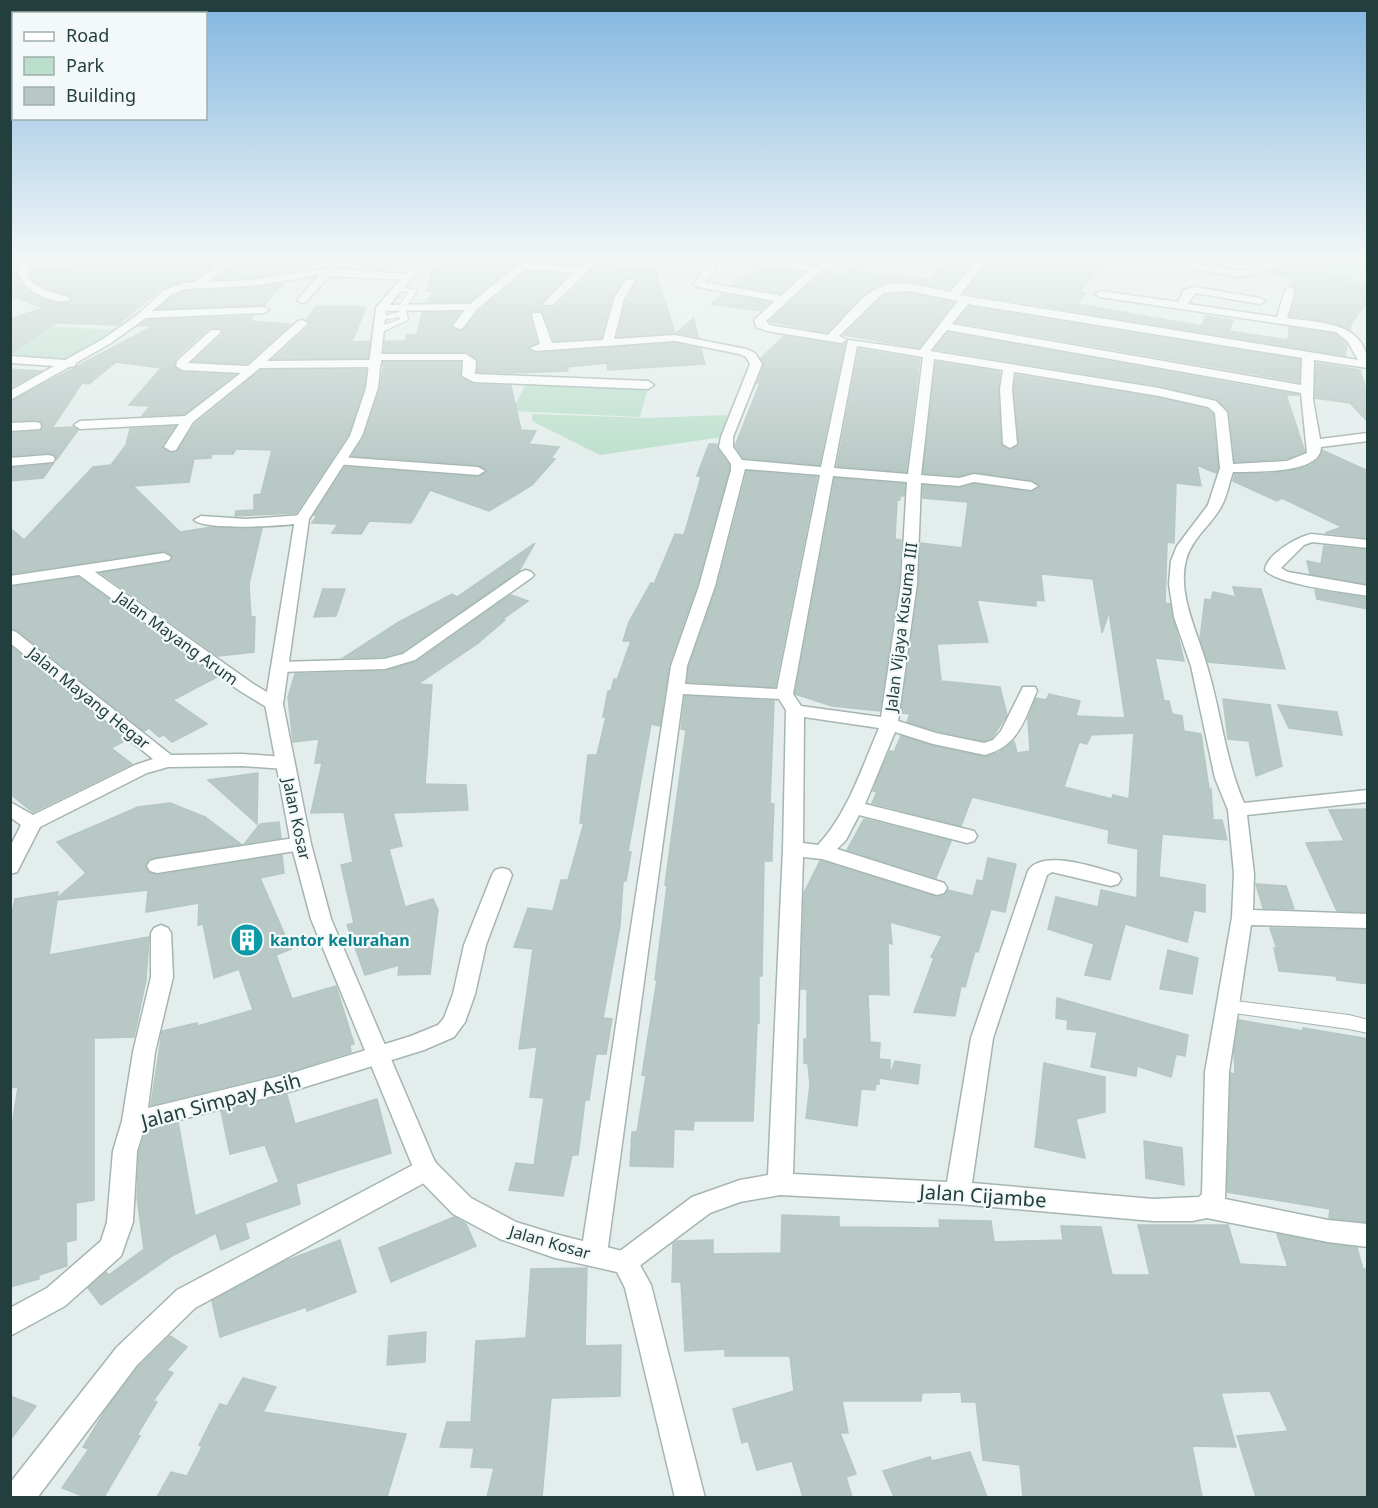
<svg xmlns="http://www.w3.org/2000/svg" width="1378" height="1508" font-family="'Noto Sans',sans-serif">
	<style>
		.green { fill: #bbdfcc }
		.building { fill: #b8c8c4; stroke: #b5c7c3; stroke-width: 1.5; fill-rule: evenodd }
		.lines { fill: none; stroke-linecap: round; stroke-linejoin: round }
		.service-casing { stroke: #a5b5b3; stroke-width: 2 }
		.minor-casing { stroke: #a5b5b3; stroke-width: 3 }
		.tertiary-casing { stroke: #a5b5b3; stroke-width: 3 }
		.service { fill: #fff; fill-rule: evenodd }
		.minor { fill: #fff; fill-rule: evenodd }
		.tertiary { fill: #fff; fill-rule: evenodd }
		.labels { text-anchor: middle; stroke-width: 4.5; stroke-linejoin: round; paint-order: stroke }
		.street-label { font-size: 16px; fill: #223f3d; stroke: #f3f9f8 }
		.culture-label { font-size: 16px; font-weight: bold; fill: #0d838f; stroke: #f3f9f8; text-anchor: start }
		.near-street-label { font-size: 20px; fill: #223f3d; stroke: #f3f9f8 }
	</style>
	<rect width="100%" height="100%" fill="#e3edeb"/>
	<g class="green">
		<polygon points="1328,259 1367,265 1367,285 1297,282"/>
		<polygon points="24,325 120,330 69,364 11,360 11,333"/>
		<polygon points="526,384 648,388 640,417 512,411"/>
		<polygon points="532,414 647,418 726,415 735,435 600,455 532,421"/>
	</g>
	<g class="building">
		<polygon points="189,259 216,261 194,280 162,288 118,325 56,323 10,354 10,319 43,308 10,295 10,271 16,271 20,282 38,297 54,303 69,303 71,296 40,285 32,278 31,271 71,270 79,260"/>
		<polygon points="242,259 288,259 294,271 252,278 215,279 225,271 231,262 240,262"/>
		<polygon points="445,259 584,259 578,266 531,260 519,262 469,302 426,302 435,291 427,291 432,272"/>
		<polygon points="602,259 619,259 611,267 655,270 675,333 617,337 626,300 636,283 633,278 625,278 612,298 601,338 554,341 543,312 533,311 530,316 537,343 529,346 529,350 536,353 675,343 701,349 705,364 608,370 607,363 567,367 568,371 508,373 477,372 477,359 466,352 384,352 385,341 406,341 406,335 417,334 422,313 460,312 451,327 458,331 464,330 479,311 527,271 568,275 542,303 545,307 555,307"/>
		<polygon points="954,259 975,259 949,290 913,282 883,283 863,296 827,333 769,321 823,272 846,275 850,270 931,280 936,271 941,271"/>
		<polygon points="991,259 1107,259 1080,292 1086,293 1077,304 1202,326 1206,316 1233,320 1229,331 1288,340 1289,327 1335,334 1347,345 1345,356 964,293"/>
		<polygon points="1291,259 1324,259 1312,269 1350,278 1346,284 1368,286 1368,300 1351,324 1350,330 1328,322 1290,316 1297,291 1292,286 1293,279 1268,272"/>
		<polygon points="757,266 803,273 780,294 734,285"/>
		<polygon points="284,283 264,305 158,309 173,296 186,291 252,288"/>
		<polygon points="909,293 954,302 919,348 843,335 884,295"/>
		<polygon points="723,294 770,302 760,311 711,304"/>
		<polygon points="316,306 366,307 352,342 370,341 368,358 273,359 310,325 306,319"/>
		<polygon points="969,306 1300,360 1299,382 956,322"/>
		<polygon points="254,316 249,321 291,324 247,364 193,361 223,334 219,328 209,328 175,359 174,367 182,372 235,375 184,414 142,416 150,406 129,405 161,368 116,362 89,384 82,383 52,428 74,427 78,430 57,459 55,455 48,453 10,456 10,433 40,431 43,427 42,422 35,420 10,421 10,402 153,326 139,326 147,320"/>
		<polygon points="694,318 698,337 676,333"/>
		<polygon points="948,332 1299,395 1286,395 1305,452 1287,459 1235,462 1229,412 1216,399 1160,386 934,349"/>
		<polygon points="784,336 841,345 845,344 819,465 743,458 735,446 760,383 757,383 764,365 761,358"/>
		<polygon points="859,349 920,359 906,472 837,466"/>
		<polygon points="384,362 461,362 460,376 473,384 511,386 521,430 536,431 529,444 559,447 551,458 555,459 532,485 489,511 430,490 411,523 369,521 361,534 332,533 338,524 312,523 317,515 314,515 345,467 478,477 487,472 478,465 352,456 364,437 380,389"/>
		<path d="M936 362 1000 372 998 389 1001 444 1009 450 1019 444 1014 389 1016 375 1159 398 1207 409 1213 414 1218 468 1216 473 1197 465 1201 486 1176 483 1174 543 1167 542 1165 603 1170 604 1184 661 1155 658 1164 701H1169L1172 714 1182 716 1184 731 1201 734 1209 789H1211L1213 820H1222L1227 840 1162 834 1159 877 1205 885V912L1194 910 1187 942 1125 924 1110 980 1085 975 1094 944 1048 929 1056 897 1098 907 1101 890 1137 898 1138 849 1108 843 1109 830 972 797 961 826 872 803 877 792 873 791 883 766 890 751 894 752 901 736 933 746 985 757 998 753 1014 741 1017 753 1030 751 1028 718 1036 698 1046 700 1049 694 1080 701 1076 716 1125 718 1109 612 1102 633 1093 579 1041 574 1044 601 1036 600V606L977 600 988 642 937 644 941 681 1000 687 1007 715 992 738 984 741 937 731 907 722 910 714 901 713 919 583 921 543 962 548 968 502 923 498V485L959 488 974 484 1031 492 1040 487 1031 480 974 472 959 476 923 473ZM1134 733 1129 799 1113 795 1112 799 1064 787 1079 742 1087 744 1091 735Z"/>
		<polygon points="1316,363 1360,370 1368,396 1368,422 1350,403 1315,398"/>
		<polygon points="10,369 41,371 10,388"/>
		<polygon points="366,369 364,387 348,435 296,513 235,516 236,511 254,510 254,495 261,494 272,450 236,449 233,454 212,454 211,458 194,459 189,482 133,486 180,532 212,527 262,528 249,584 251,617 255,617 254,652 218,656 101,573 169,562 173,556 165,551 10,574 10,528 24,540 93,467 111,465 126,445 130,429 175,426 162,448 170,453 176,452 195,424 261,370"/>
		<polygon points="709,444 717,444 717,448 729,465 729,470 697,585 669,665 660,726 651,724 628,852 631,852 626,881 623,881 620,926 603,1018 612,1019 606,1054 596,1054 589,1100 585,1100 578,1155 572,1155 563,1196 509,1190 516,1163 534,1165 544,1098 530,1097 537,1047 519,1049 533,949 514,947 528,908 553,911 561,880 568,880 584,823 580,823 588,755 597,755 606,717 603,717 608,691 611,691 614,679 617,680 631,641 623,641 629,622 651,583 654,584 675,534 684,535 701,477 697,476"/>
		<polygon points="1322,450 1368,471 1368,538 1325,533 1342,527 1282,498 1277,501 1233,481 1235,474 1270,473 1299,469 1311,465 1319,458"/>
		<polygon points="53,464 43,478 10,481 10,468"/>
		<polygon points="747,471 817,477 775,687 687,682 689,666 717,587"/>
		<polygon points="835,478 905,484 904,496 900,496 900,500 897,500 895,539 901,540 899,583 880,711 832,706 795,694"/>
		<polygon points="535,543 519,571 402,652 384,657 343,658 399,622 452,594 457,597"/>
		<polygon points="1324,546 1368,550 1368,584 1310,574 1307,561 1321,564"/>
		<polygon points="78,577 217,677 173,700 207,724 172,742 164,735 159,737 149,728 144,731 17,630 10,628 10,587"/>
		<polygon points="1233,587 1261,589 1285,669 1208,662 1200,639 1205,599 1211,600 1213,592 1236,597"/>
		<polygon points="323,589 345,589 336,616 314,617"/>
		<polygon points="1315,590 1368,598 1368,609 1317,599"/>
		<polygon points="511,595 528,601 503,619 505,620 477,644 418,684 432,685 425,784 466,785 468,810 393,813 402,846 389,849 405,907 433,899 438,910 430,974 398,975 399,965 365,975 347,925 354,923 341,865 353,862 344,812 311,813 322,763 315,763 319,739 293,742 288,697 295,674 385,671 416,662"/>
		<polygon points="10,646 126,740 111,748 132,764 33,812 10,794"/>
		<polygon points="685,696 774,701 770,803 774,804 772,850 772,861 764,861 762,976 759,976 759,1023 757,1023 753,1121 694,1121 693,1130 674,1129 673,1167 630,1166 632,1132 637,1132 646,1076 642,1075 657,980 655,980 667,886 665,885 686,730 681,729"/>
		<polygon points="1223,699 1270,705 1282,766 1256,776 1249,741 1228,739"/>
		<polygon points="1278,705 1337,712 1342,735 1289,728"/>
		<polygon points="258,773 257,824 208,780"/>
		<polygon points="170,803 205,817 241,844 149,859 145,865 148,872 157,875 282,855 284,873 260,878 291,949 276,955 292,999 336,986 354,1044 350,1045 351,1052 291,1071 151,1105 162,1031 197,1023 198,1026 253,1010 239,969 214,978 203,924 198,925 199,903 146,912 148,890 57,900 49,955 149,937 146,980 134,1037 94,1038 94,1200 76,1203 76,1240 66,1242 67,1266 39,1275 39,1279 10,1287 10,1139 18,1087 10,1088 10,923 15,899 58,892 57,898 86,873 57,842 138,807"/>
		<polygon points="1368,809 1368,912 1337,911 1306,843 1344,841 1329,810"/>
		<polygon points="864,819 951,841 936,878 847,850"/>
		<polygon points="279,822 281,838 245,843 260,824"/>
		<polygon points="988,858 1016,864 1005,912 991,909 978,952 975,951 965,987 961,986 955,1016 914,1012 934,958 931,957 942,936 890,922 892,944 888,943 889,995 868,994 870,1042 880,1043 879,1059 890,1060 890,1075 895,1061 920,1065 918,1084 879,1078 879,1084 876,1084 875,1090 861,1089 857,1126 806,1118 810,1085 808,1064 804,1063 804,1039 807,1039 807,989 801,989 804,893 820,861 938,897 945,895 948,890 973,896 977,880 983,881"/>
		<polygon points="1256,884 1286,886 1294,909 1263,908"/>
		<polygon points="1270,928 1368,930 1368,984 1337,980 1336,976 1279,971 1274,948 1277,949"/>
		<polygon points="1168,950 1198,958 1192,994 1160,989"/>
		<polygon points="1057,998 1188,1035 1185,1056 1176,1054 1171,1077 1137,1066 1136,1076 1091,1067 1097,1032 1067,1029 1068,1020 1056,1018"/>
		<polygon points="1239,1020 1303,1031 1303,1028 1368,1039 1368,1222 1329,1218 1330,1209 1227,1192 1231,1073 1235,1074 1234,1052"/>
		<polygon points="1044,1063 1105,1077 1105,1112 1076,1119 1085,1158 1035,1147"/>
		<polygon points="287,1095 295,1124 377,1099 391,1153 296,1184 300,1204 245,1223 249,1238 221,1250 216,1233 172,1256 101,1305 88,1288 106,1272 109,1275 144,1249 137,1197 139,1151 146,1131 178,1122 195,1216 279,1182 265,1145 230,1154 221,1111"/>
		<polygon points="1144,1141 1182,1148 1184,1185 1146,1178"/>
		<polygon points="782,1215 839,1217 839,1227 940,1228 939,1220 991,1221 994,1242 1063,1240 1061,1226 1101,1227 1112,1275 1150,1275 1138,1225 1228,1225 1240,1264 1288,1267 1277,1234 1357,1248 1363,1269 1368,1269 1368,1497 1256,1497 1237,1436 1288,1431 1270,1391 1221,1393 1236,1447 1192,1446 1202,1497 1023,1497 1020,1465 983,1460 976,1402 962,1402 961,1392 922,1393 921,1401 842,1401 848,1433 840,1433 856,1474 846,1477 852,1497 803,1497 792,1461 757,1470 748,1441 742,1443 733,1409 794,1391 790,1356 725,1356 725,1349 685,1351 681,1282 672,1282 673,1244 677,1241 713,1240 713,1254 781,1253"/>
		<polygon points="454,1217 466,1224 476,1246 391,1282 379,1248"/>
		<polygon points="340,1240 356,1292 307,1311 306,1307 220,1337 212,1301 283,1262"/>
		<polygon points="587,1268 585,1346 621,1345 620,1396 551,1398 542,1497 487,1497 494,1468 471,1467 474,1448 440,1447 447,1422 471,1422 476,1341 526,1338 531,1269"/>
		<polygon points="426,1332 425,1362 387,1365 389,1336"/>
		<polygon points="170,1336 187,1347 167,1370 173,1373 153,1401 157,1402 137,1435 140,1436 104,1497 85,1497 62,1488 89,1449 83,1447 105,1411 139,1366"/>
		<polygon points="243,1378 276,1387 263,1412 406,1434 387,1497 157,1497 171,1472 187,1476 202,1447 199,1445 220,1404 227,1406"/>
		<polygon points="10,1396 36,1406 10,1440"/>
		<polygon points="970,1452 987,1497 894,1497 883,1471 930,1457 932,1461"/>
	</g>
	<g class="lines">
		<defs>
			<g id="service">
				<polygon points="395,286 417,290 406,308 408,320 382,332 376,332 376,328 400,319 399,317 381,320 377,318 399,312 398,308 408,292 395,290"/>
				<polygon points="1227,1000 1349,1015 1368,1020 1368,1033 1349,1029 1227,1012 1221,1011 1219,1006 1221,1001"/>
			</g>
			<g id="minor">
				<path d="M20 259H30C30 264 28 270 28 274 30 288 57 294 69 297V301C51 304 25 291 18 274Z"/>
				<polygon points="220,259 230,259 223,270 208,282 252,280 328,268 407,274 412,277 407,280 329,276 306,302 302,303 297,300 319,275 252,286 186,289 172,294 152,311 264,307 269,310 264,313 146,318 111,343 76,363 75,366 69,367 10,400 10,391 54,366 10,363 10,356 65,360 103,339 137,315 164,290 185,283 195,282 215,266"/>
				<polygon points="588,259 600,259 553,305 545,305 544,303 573,273 526,269 477,309 463,328 459,329 453,326 465,310 381,311 376,308 381,305 470,304 519,264 531,262 579,268"/>
				<path d="M738 259H768L815 266 836 259H853L820 271 766 321 770 325 828 335C840 323 862 296 876 289 896 277 930 288 950 292L978 259H989L960 295 1358 360 1348 342 1336 332 1100 297 1095 294 1100 291 1178 302 1184 290 1194 287 1260 298 1265 301 1260 304 1195 293 1188 304 1277 317 1285 290 1290 287 1295 290 1287 318C1322 323 1368 322 1368 368L1314 360 1313 400 1320 439 1368 433V441L1321 447C1321 475 1253 471 1233 472 1229 483 1227 497 1221 507 1211 525 1192 538 1186 560 1177 595 1198 633 1207 666 1221 712 1225 759 1244 803L1368 790V802L1247 815 1254 874 1253 910 1368 914V928L1251 925 1229 1072 1225 1199 1328 1220 1368 1224V1247L1328 1242 1207 1218 1192 1221H1153L958 1204 780 1195 740 1202 710 1213 634 1270 625 1274 616 1270 612 1262 616 1254 692 1197 740 1180 768 1175 783 849 786 710 779 699 683 694 607 1254 603 1262 594 1266 585 1262 581 1254 671 666 699 586 731 470V464L719 447 721 437 750 364 746 357 739 354 675 341 536 351 530 348 540 344 532 315 533 313H541L552 343 603 340 614 299 625 280H633L634 282 624 299 614 339 675 335 746 349 755 353 762 364 733 437V447L742 460 821 467 848 340 920 350 958 301 909 291 883 293 839 336 847 340 841 343 767 331 756 327 754 320 775 301 698 287 693 284 708 266 712 265 717 268 705 282 781 296 808 271 743 262ZM968 304 1302 358 1301 385 952 324ZM947 330 1301 393 1307 453 1287 461 1233 464 1227 412 1216 401 1159 388 930 351ZM857 346 923 357 908 474 834 468ZM934 359 1003 370 1000 389 1003 444 1010 448 1017 444 1012 389 1014 372 1159 396 1208 407 1215 413 1220 468 1208 505 1177 546 1171 561 1169 584 1174 617 1191 666 1215 778 1228 810 1234 874 1232 917 1205 1072 1202 1194 1199 1197 1153 1199 972 1183 993 1038 1047 875 1052 872 1111 886 1118 884 1121 879 1118 874C1097 868 1042 848 1028 871L971 1038 947 1182 793 1174 803 857 822 859 937 895 944 893 947 888 944 883 837 849 846 840 859 815 967 843 974 841 977 836 974 831 865 804 895 732 933 744 985 755C1019 746 1024 720 1037 691L1035 687H1023L1001 731 993 740 984 743 936 733 898 721 917 583 921 483 959 486 974 482 1031 490 1038 486 1031 482 974 474 959 478 921 475ZM745 469 820 475 777 689 685 684 687 666 715 586ZM833 476 907 482 901 583 881 717 801 706 793 694ZM804 717 879 728C862 767 848 813 818 845L803 843Z"/>
				<polygon points="1145,259 1170,259 1238,271 1255,268 1275,259 1289,259 1261,273 1238,277"/>
				<polygon points="302,320 308,323 306,325 267,361 372,360 370,357 376,354 466,354 476,361 475,374 648,381 654,385 648,389 474,382 462,376 463,360 380,360 382,363 376,367 260,368 193,422 176,450 171,451 164,447 179,424 80,429 74,425 80,421 185,416 241,373 182,370 176,366 177,361 211,330 219,330 221,332 188,363 248,366 298,321"/>
				<polygon points="35,422 40,423 41,426 40,429 10,431 10,423"/>
				<polygon points="48,455 53,456 55,459 53,462 10,466 10,458"/>
				<polygon points="340,457 478,467 485,471 478,475 335,464 333,461"/>
				<path d="M302 515 309 519 307 522C290 526 205 531 194 520L201 516 246 519Z"/>
				<path d="M1311 534 1368 540V548L1312 542 1304 545 1281 568 1288 572 1368 586V596C1346 592 1278 585 1265 570 1266 555 1297 537 1311 534Z"/>
				<polygon points="164,553 171,557 169,560 95,572 252,683 280,700 283,704 280,708 268,708 240,691 79,575 10,585 10,576"/>
				<polygon points="526,570 531,572 534,575 531,578 415,660 385,669 279,672 271,667 279,662 384,659 403,654 521,572"/>
				<polygon points="10,630 16,632 171,755 242,754 285,757 291,759 294,763 291,767 285,769 242,766 168,767 147,773 40,827 17,872 10,874 10,847 21,825 10,817 10,802 33,815 135,765 153,759 10,643"/>
				<polygon points="301,837 308,839 311,844 308,849 157,873 150,871 147,866 150,861 157,859"/>
				<polygon points="502,868 509,870 512,875 486,945 475,994 465,1022 454,1037 424,1050 292,1091 144,1129 137,1151 133,1222 121,1256 65,1306 10,1336 10,1308 47,1288 101,1241 107,1222 113,1151 122,1121 133,1052 151,977 151,933 154,928 161,925 168,928 171,933 173,977 155,1052 148,1108 292,1073 411,1036 438,1025 444,1018 453,994 464,945 492,875 495,870"/>
				<polygon points="426,1158 435,1161 438,1169 435,1177 195,1308 137,1365 37,1498 10,1498 10,1483 117,1347 177,1290"/>
			</g>
			<polygon id="tertiary" points="418,259 429,259 386,309 378,388 362,436 309,519 283,704 311,844 331,919 435,1162 471,1198 516,1222 555,1234 634,1254 651,1285 705,1498 675,1498 625,1288 617,1272 555,1258 500,1239 453,1214 417,1177 311,919 291,844 265,704 295,519 350,436 366,388 376,308"/>
		</defs>
		<use href="#service" class="service-casing"/>
		<use href="#minor" class="minor-casing"/>
		<use href="#tertiary" class="tertiary-casing"/>
		<use href="#service" class="service"/>
		<use href="#minor" class="minor"/>
		<use href="#tertiary" class="tertiary"/>
	</g>
	<linearGradient id="sky" x2="0" y2="1"><stop stop-color="#82b6e0"/><stop offset="0.55" stop-color="#f2f7f6"/><stop offset="1" stop-color="#f2f7f6" stop-opacity="0"/></linearGradient>
	<rect width="1378" height="470" fill="url(#sky)"/>
	<defs>
		<symbol id="building-disc" viewBox="-11 -11 22 22"><circle r="9.5" fill="#0f9aa8" stroke="#f3f9f8"/><path d="M-4-6H4V6H1V3H-1V6H-4ZM-2.5-4.3h1.7v1.8h-1.7ZM.8-4.3h1.7v1.8H.8ZM-2.5-1h1.7V.8h-1.7ZM.8-1h1.7V.8H.8Z" fill="#fff"/></symbol>
	</defs>
	<g fill-rule="evenodd">
		<use href="#building-disc" x="228" y="921" width="38" height="38"/>
	</g>
	<g class="labels">
		<g class="street-label">
			<text transform="translate(901 627) rotate(-83)" y="6">Jalan Vijaya Kusuma III</text>
			<text transform="translate(177 638) rotate(36)" y="6">Jalan Mayang Arum</text>
			<text transform="translate(89 698) rotate(39)" y="6">Jalan Mayang Hegar</text>
			<text transform="translate(297 819) rotate(78)" y="6">Jalan Kosar</text>
			<text transform="translate(550 1242) rotate(16)" y="6">Jalan Kosar</text>
		</g>
		<g class="culture-label">
			<text x="270" y="946">kantor kelurahan</text>
		</g>
		<g class="near-street-label">
			<text transform="translate(221 1101) rotate(-15)" y="7">Jalan Simpay Asih</text>
			<text transform="translate(983 1196) rotate(4)" y="7">Jalan Cijambe</text>
		</g>
	</g>
	<rect width="1378" height="1508" fill="none" stroke="#223f3d" stroke-width="24"/>
	<rect x="12" y="12" width="195" height="108" fill="#f3f9f8" stroke="#9fafad" stroke-width="1.5"/>
	<rect x="24" y="32" width="30" height="9" fill="#ffffff" stroke="#9fafad" stroke-width="1.5"/>
	<text x="66" y="42" font-size="18" fill="#223f3d">Road</text>
	<rect x="24" y="57" width="30" height="18" fill="#bbdfcc" stroke="#9fafad" stroke-width="1.5"/>
	<text x="66" y="72" font-size="18" fill="#223f3d">Park</text>
	<rect x="24" y="87" width="30" height="18" fill="#b8c8c4" stroke="#9fafad" stroke-width="1.5"/>
	<text x="66" y="102" font-size="18" fill="#223f3d">Building</text>
</svg>
